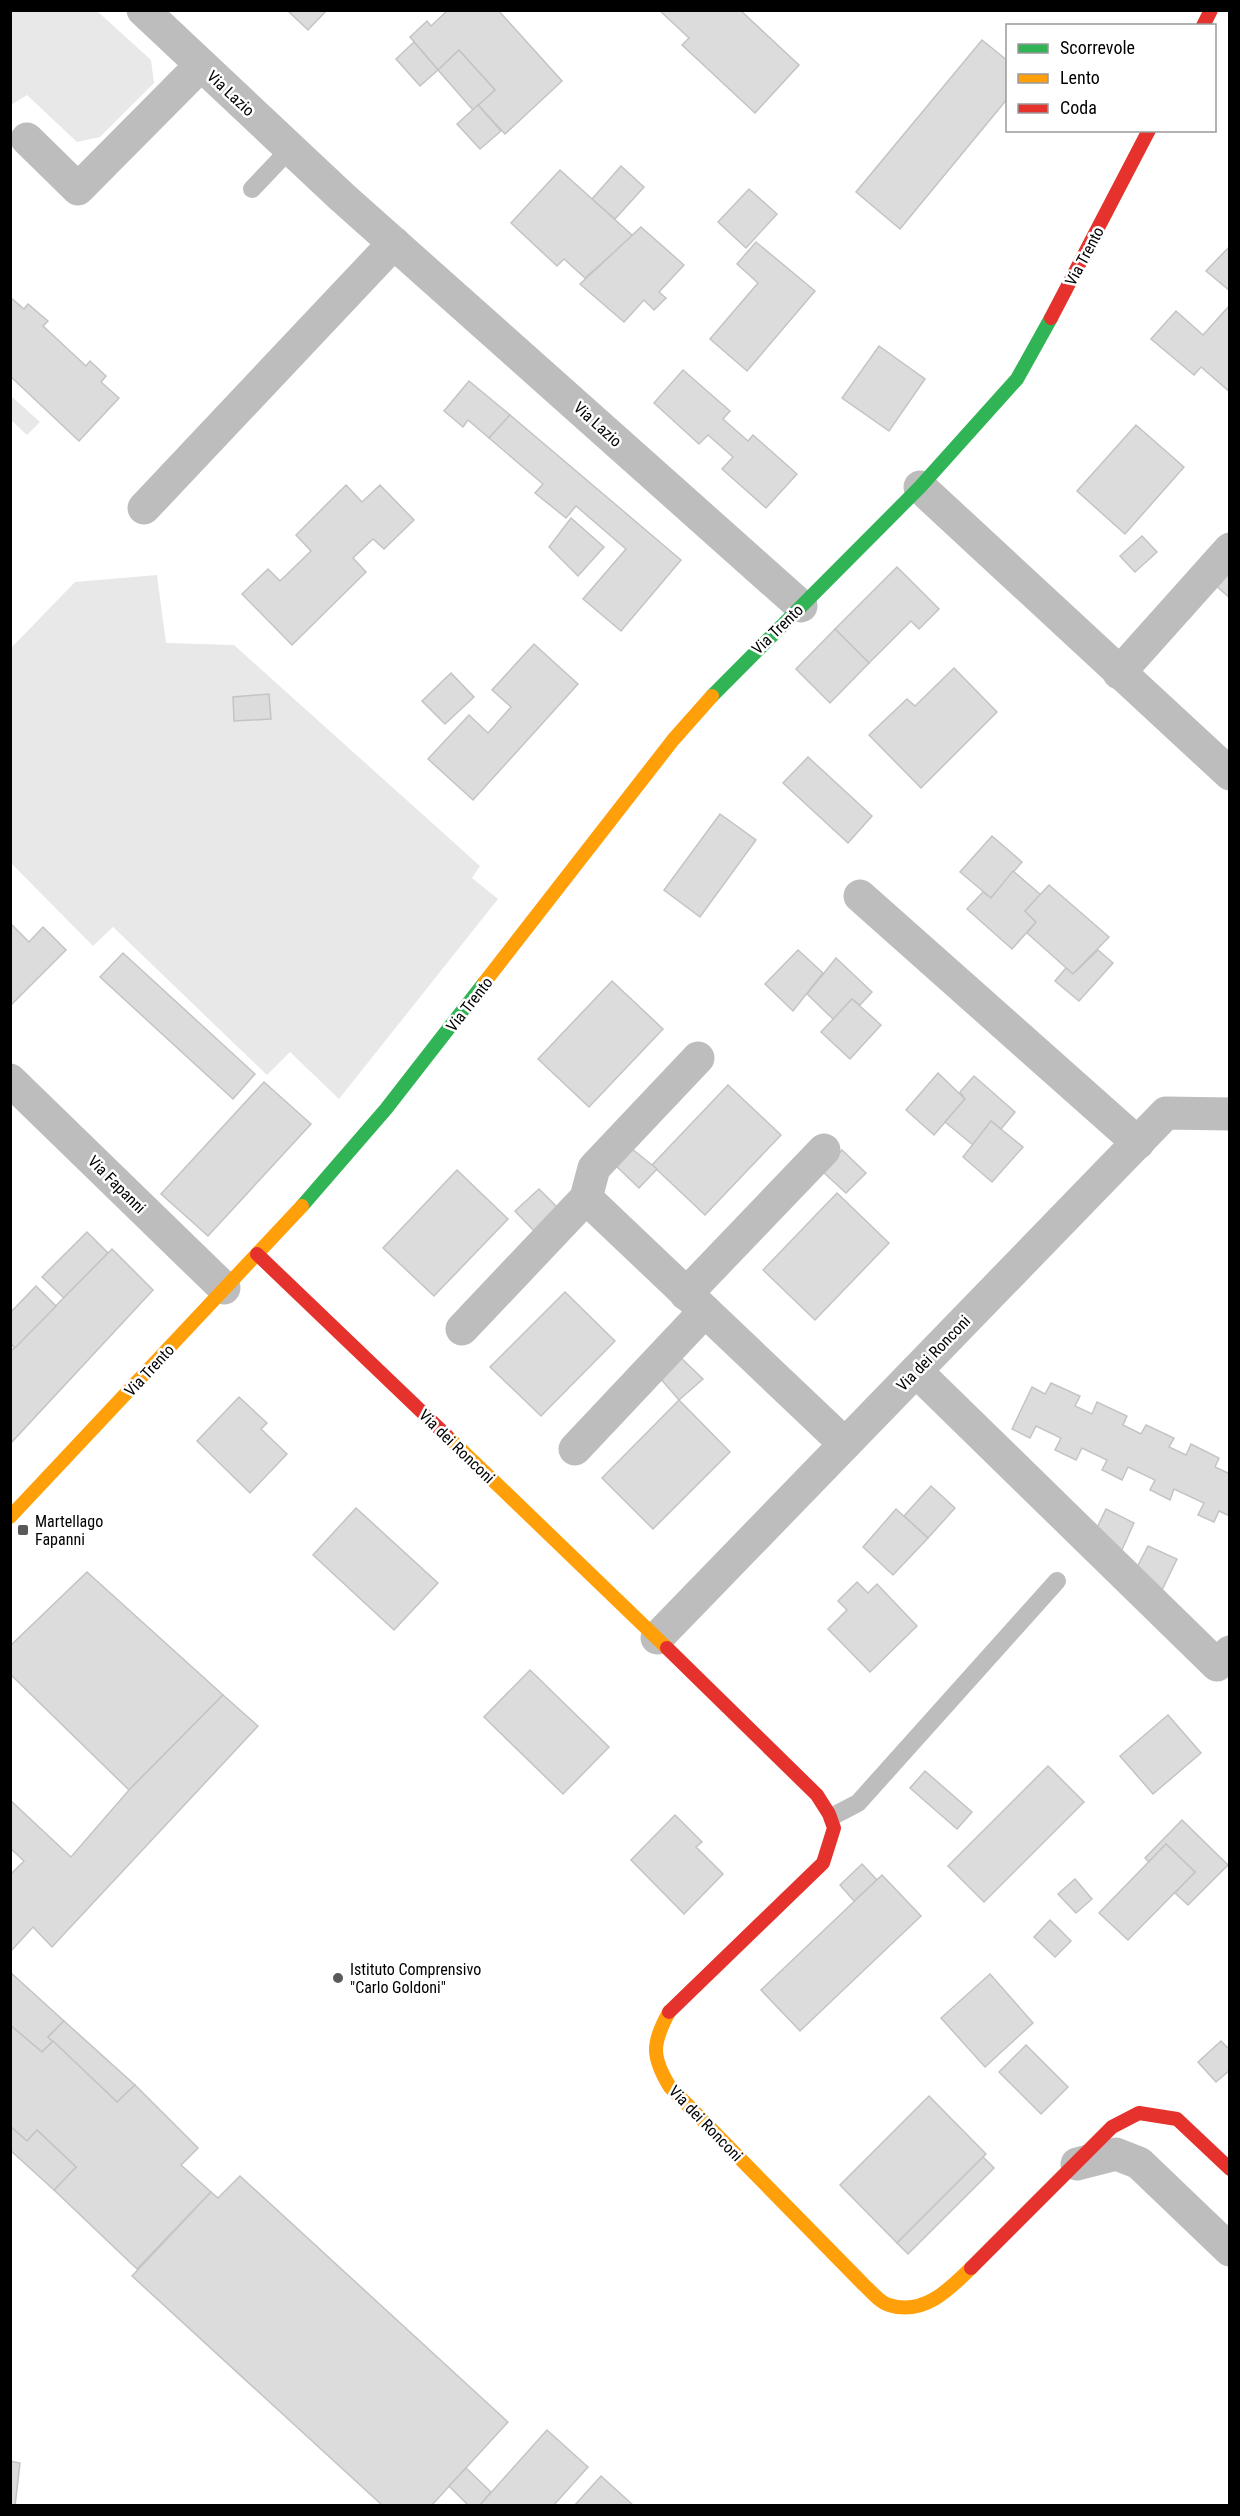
<svg xmlns="http://www.w3.org/2000/svg" width="1240" height="2516" font-family="'Roboto Condensed',sans-serif">
	<style>
		.green { fill: #e8e8e8 }
		.building { fill: #dcdcdc; stroke: #c4c4c4; stroke-width: 1.5 }
		.lines { fill: none; stroke-linecap: round; stroke-linejoin: round }
		.lane { stroke: #bdbdbd; stroke-width: 18 }
		.street { stroke: #bdbdbd; stroke-width: 33 }
		.fast { stroke: #30b455; stroke-width: 14 }
		.slow { stroke: #ff9f0a; stroke-width: 14 }
		.jam { stroke: #e5322d; stroke-width: 14 }
		.poi-dot { fill: #595959; stroke: #fff; stroke-width: 2 }
		.labels { text-anchor: middle; stroke-width: 5; stroke-linejoin: round; paint-order: stroke }
		.street-label { font-size: 16px; fill: #000; stroke: #fff }
		.poi-label { font-size: 16px; fill: #000; stroke: #fff; text-anchor: start }
	</style>
	<rect width="100%" height="100%" fill="#fff"/>
	<g class="green">
		<polygon points="11,10 97,11 151,60 154,83 100,137 77,142 27,95 11,105"/>
		<polygon points="11,396 40,422 27,435 11,420"/>
		<polygon points="157,575 166,643 234,645 480,866 472,878 498,899 339,1099 290,1052 267,1075 113,927 93,946 11,863 11,648 75,582"/>
	</g>
	<g class="building">
		<polygon points="287,10 327,10 308,30"/>
		<polygon points="448,10 498,10 562,81 505,134 478,105 495,90 459,50 438,70 410,37 427,21 431,26"/>
		<polygon points="659,10 740,10 799,65 755,113 682,45 689,38"/>
		<polygon points="982,40 1008,61 1008,98 900,229 856,192"/>
		<polygon points="414,42 438,70 420,86 396,59"/>
		<polygon points="459,50 495,90 473,110 438,70"/>
		<polygon points="478,105 501,131 480,149 457,124"/>
		<polygon points="621,166 644,187 615,219 592,199"/>
		<polygon points="560,170 633,236 585,278 564,259 557,266 511,223"/>
		<polygon points="749,189 777,214 746,248 718,222"/>
		<polygon points="641,227 684,265 659,292 666,298 654,310 644,300 624,322 580,284"/>
		<polygon points="756,242 815,291 747,371 710,339 758,283 737,264"/>
		<polygon points="1230,246 1230,291 1206,271"/>
		<polygon points="10,297 24,309 28,304 48,321 43,326 86,366 90,361 106,376 101,382 119,398 79,441 10,376"/>
		<polygon points="1230,305 1230,392 1201,367 1194,375 1151,339 1176,311 1203,335"/>
		<polygon points="879,346 925,379 889,431 842,398"/>
		<polygon points="683,370 730,411 723,419 748,441 753,435 797,474 766,508 722,469 733,457 708,435 699,444 654,403"/>
		<polygon points="469,381 510,415 489,438 468,420 463,427 444,411"/>
		<polygon points="510,415 681,560 621,631 583,599 626,549 576,506 566,518 535,493 543,484 489,438"/>
		<polygon points="1136,425 1184,467 1125,534 1077,491"/>
		<polygon points="346,485 362,502 380,485 414,520 384,549 373,539 353,558 366,572 292,645 242,594 268,569 280,581 311,551 296,535"/>
		<polygon points="571,518 604,547 578,576 549,547"/>
		<polygon points="1142,536 1157,552 1135,572 1120,556"/>
		<polygon points="1230,565 1230,598 1213,583"/>
		<polygon points="897,567 939,609 919,629 911,621 869,663 835,629"/>
		<polygon points="835,629 869,663 830,703 796,669"/>
		<polygon points="534,644 578,684 473,800 428,759 469,715 488,733 511,707 492,690"/>
		<polygon points="954,668 997,712 921,788 869,735 907,699 915,706"/>
		<polygon points="451,673 474,697 445,724 422,701"/>
		<polygon points="269,694 271,719 234,721 233,697"/>
		<polygon points="808,757 872,816 848,843 783,783"/>
		<polygon points="720,814 756,840 700,917 664,890"/>
		<polygon points="992,836 1022,862 991,898 960,872"/>
		<polygon points="1013,871 1041,895 1025,911 1036,922 1012,949 967,909 983,892 991,898"/>
		<polygon points="1049,885 1109,937 1073,974 1027,933 1036,922 1025,911"/>
		<polygon points="10,923 29,942 43,927 66,950 10,1006"/>
		<polygon points="798,950 823,973 793,1011 765,984"/>
		<polygon points="1098,950 1113,963 1079,1001 1055,981 1066,968 1073,974"/>
		<polygon points="123,953 255,1074 233,1099 100,977"/>
		<polygon points="836,958 872,992 860,1005 852,999 833,1019 807,994"/>
		<polygon points="612,981 663,1029 589,1107 538,1059"/>
		<polygon points="852,999 881,1025 850,1059 821,1032"/>
		<polygon points="938,1073 965,1099 934,1135 906,1110"/>
		<polygon points="974,1076 1015,1112 1001,1129 991,1121 973,1145 945,1122 965,1099 960,1092"/>
		<polygon points="264,1082 311,1124 208,1236 161,1194"/>
		<polygon points="728,1085 781,1135 705,1215 652,1165"/>
		<polygon points="991,1121 1023,1147 992,1182 963,1157"/>
		<polygon points="631,1148 657,1169 639,1188 615,1165"/>
		<polygon points="842,1150 866,1173 846,1193 822,1171"/>
		<polygon points="457,1170 508,1219 434,1296 383,1248"/>
		<polygon points="539,1189 558,1208 534,1231 515,1211"/>
		<polygon points="837,1193 889,1243 815,1320 763,1270"/>
		<polygon points="87,1232 108,1253 64,1298 42,1277"/>
		<polygon points="112,1249 153,1290 10,1444 10,1352"/>
		<polygon points="36,1286 56,1306 15,1348 10,1343 10,1313"/>
		<polygon points="565,1292 615,1341 541,1416 490,1367"/>
		<polygon points="680,1357 703,1379 679,1400 660,1378"/>
		<polygon points="1051,1383 1080,1396 1075,1406 1092,1414 1097,1402 1127,1416 1123,1425 1141,1434 1146,1425 1174,1438 1169,1447 1186,1455 1191,1444 1219,1458 1215,1467 1230,1474 1230,1516 1219,1511 1214,1522 1198,1515 1204,1503 1174,1489 1170,1500 1150,1490 1155,1480 1128,1467 1122,1480 1102,1470 1107,1460 1082,1448 1076,1460 1055,1450 1061,1438 1036,1426 1030,1438 1012,1429 1032,1387 1045,1394"/>
		<polygon points="239,1397 267,1423 261,1429 287,1454 250,1493 197,1441"/>
		<polygon points="679,1400 730,1452 653,1529 602,1478"/>
		<polygon points="931,1486 955,1508 928,1538 904,1516"/>
		<polygon points="356,1508 438,1583 394,1630 313,1555"/>
		<polygon points="896,1509 928,1538 893,1575 863,1547"/>
		<polygon points="1106,1509 1134,1523 1121,1552 1093,1536"/>
		<polygon points="1148,1546 1177,1559 1162,1590 1133,1575"/>
		<polygon points="87,1572 223,1695 129,1790 10,1674 10,1646"/>
		<polygon points="857,1582 868,1593 877,1584 917,1626 870,1672 828,1629 847,1610 838,1601"/>
		<polygon points="530,1670 609,1747 563,1794 484,1717"/>
		<polygon points="223,1695 258,1726 52,1947 33,1927 10,1952 10,1875 24,1861 10,1848 10,1800 71,1857 129,1790"/>
		<polygon points="1168,1715 1201,1753 1153,1794 1120,1756"/>
		<polygon points="1048,1766 1084,1802 984,1902 948,1866"/>
		<polygon points="925,1771 972,1812 957,1829 910,1788"/>
		<polygon points="675,1815 702,1842 696,1847 723,1874 684,1914 631,1860"/>
		<polygon points="1182,1820 1228,1865 1188,1905 1175,1893 1195,1872 1166,1844 1149,1862 1145,1858"/>
		<polygon points="1166,1844 1195,1872 1128,1940 1099,1913"/>
		<polygon points="862,1864 877,1880 854,1901 840,1885"/>
		<polygon points="882,1875 921,1916 800,2031 761,1990"/>
		<polygon points="1075,1879 1092,1899 1076,1913 1058,1894"/>
		<polygon points="1050,1920 1071,1941 1055,1957 1034,1937"/>
		<polygon points="10,1972 64,2021 48,2037 53,2041 42,2052 10,2025"/>
		<polygon points="990,1974 1033,2023 985,2067 941,2018"/>
		<polygon points="64,2021 135,2085 117,2102 48,2037"/>
		<polygon points="10,2025 42,2052 53,2041 117,2102 135,2085 198,2148 181,2165 211,2192 137,2269 54,2190 76,2167 37,2130 27,2141 10,2126"/>
		<polygon points="1221,2041 1230,2050 1230,2070 1216,2082 1198,2062"/>
		<polygon points="1026,2045 1068,2087 1041,2114 999,2072"/>
		<polygon points="929,2096 986,2154 897,2243 840,2185"/>
		<polygon points="10,2126 27,2141 37,2130 76,2167 54,2190 10,2150"/>
		<polygon points="983,2157 994,2168 908,2254 897,2243"/>
		<polygon points="240,2176 508,2422 431,2506 383,2506 132,2276 211,2192 218,2198"/>
		<polygon points="547,2430 588,2467 553,2506 479,2506"/>
		<polygon points="10,2461 20,2463 15,2506 10,2506"/>
		<polygon points="466,2468 491,2492 479,2506 469,2506 449,2486"/>
		<polygon points="601,2476 634,2506 574,2506"/>
	</g>
	<g class="lines">
		<g class="lane">
			<polyline points="252,189 290,149"/>
			<polyline points="833,1816 858,1803 1057,1581"/>
		</g>
		<g class="street">
			<polyline points="143,10 342,197 801,606"/>
			<polyline points="27,139 78,189 201,65"/>
			<polyline points="920,487 1230,774"/>
			<polyline points="144,508 394,243"/>
			<polyline points="1119,673 1230,549"/>
			<polyline points="860,896 1138,1143"/>
			<polyline points="10,1080 224,1288"/>
			<polyline points="586,1198 845,1444"/>
			<polyline points="686,1294 824,1150"/>
			<polyline points="462,1329 586,1198 594,1168 698,1058"/>
			<polyline points="916,1371 1217,1665 1230,1652"/>
			<polyline points="575,1449 705,1311"/>
			<polyline points="657,1638 1166,1113 1230,1114"/>
			<polyline points="1077,2164 1116,2154 1139,2163 1230,2250"/>
		</g>
		<g class="fast">
			<polyline points="712,696 920,487 1017,379 1051,318"/>
			<polyline points="302,1206 386,1109 484,983"/>
		</g>
		<g class="slow">
			<polyline points="484,983 673,740 712,696"/>
			<polyline points="447,1436 667,1648"/>
			<polyline points="10,1517 302,1206"/>
			<path d="M669 2012C652 2044 651 2056 670 2087L863 2284C870 2290 880 2303 889 2305 923 2316 949 2290 971 2268"/>
		</g>
		<g class="jam">
			<polyline points="1203,26 1211,10"/>
			<polyline points="1051,318 1149,130"/>
			<polyline points="257,1254 447,1436"/>
			<polyline points="667,1648 817,1795 829,1814 834,1828 823,1863 669,2012"/>
			<polyline points="971,2268 1112,2127 1139,2113 1177,2119 1230,2169"/>
		</g>
	</g>
	<g class="poi-dot">
		<rect x="17" y="1524" width="12" height="12" rx="3"/>
		<circle cx="338" cy="1978" r="6"/>
	</g>
	<g class="labels">
		<g class="street-label">
			<text transform="translate(231 93) rotate(43)" y="6">Via Lazio</text>
			<text transform="translate(1084 256) rotate(-62)" y="6">Via Trento</text>
			<text transform="translate(598 424) rotate(42)" y="6">Via Lazio</text>
			<text transform="translate(777 629) rotate(-44)" y="6">Via Trento</text>
			<text transform="translate(469 1004) rotate(-52)" y="6">Via Trento</text>
			<text transform="translate(117 1184) rotate(45)" y="6">Via Fapanni</text>
			<text transform="translate(933 1353) rotate(-46)" y="6">Via dei Ronconi</text>
			<text transform="translate(149 1370) rotate(-47)" y="6">Via Trento</text>
			<text transform="translate(457 1446) rotate(44)" y="6">Via dei Ronconi</text>
			<text transform="translate(706 2123) rotate(46)" y="6">Via dei Ronconi</text>
		</g>
		<g class="poi-label">
			<text x="35" y="1527">Martellago<tspan x="35" dy="18">Fapanni</tspan></text>
			<text x="350" y="1975">Istituto Comprensivo<tspan x="350" dy="18">"Carlo Goldoni"</tspan></text>
		</g>
	</g>
	<rect width="1240" height="2516" fill="none" stroke="#000000" stroke-width="24"/>
	<rect x="1006" y="24" width="210" height="108" fill="#ffffff" stroke="#999999" stroke-width="1.5"/>
	<rect x="1018" y="44" width="30" height="9" fill="#30b455" stroke="#999999" stroke-width="1.5"/>
	<text x="1060" y="54" font-size="18" fill="#000000">Scorrevole</text>
	<rect x="1018" y="74" width="30" height="9" fill="#ff9f0a" stroke="#999999" stroke-width="1.5"/>
	<text x="1060" y="84" font-size="18" fill="#000000">Lento</text>
	<rect x="1018" y="104" width="30" height="9" fill="#e5322d" stroke="#999999" stroke-width="1.5"/>
	<text x="1060" y="114" font-size="18" fill="#000000">Coda</text>
</svg>
